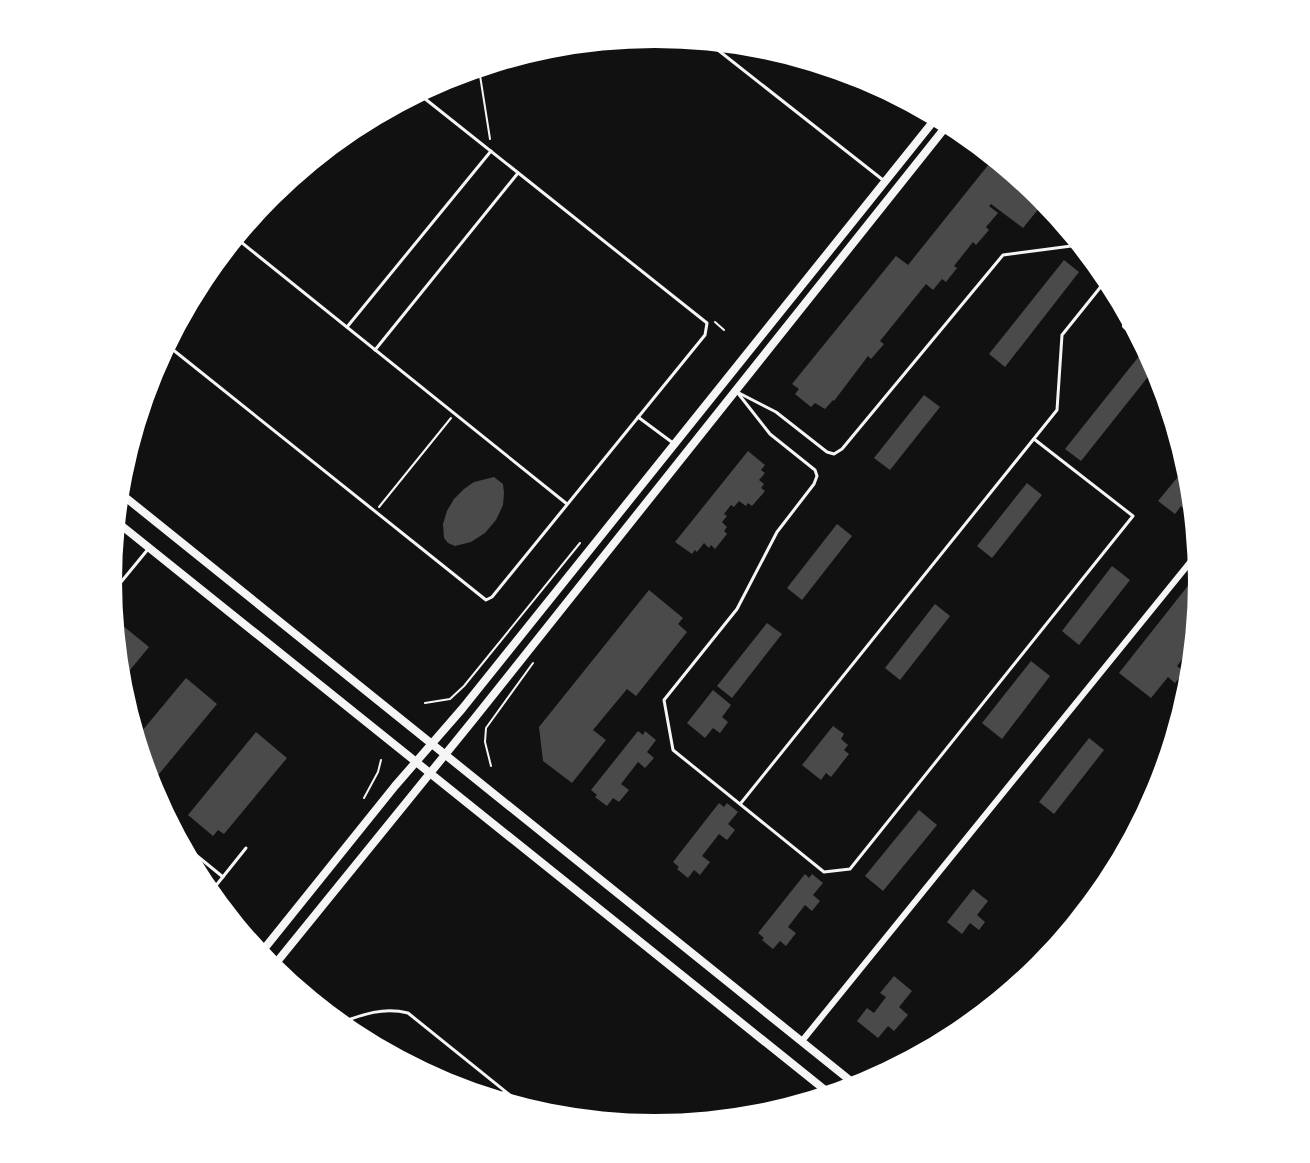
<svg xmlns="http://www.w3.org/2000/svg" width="1310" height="1163" font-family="Bitter,serif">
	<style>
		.building { fill: #4a4a4a }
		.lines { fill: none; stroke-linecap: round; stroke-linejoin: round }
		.path { stroke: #f5f5f5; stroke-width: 2 }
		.service { stroke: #f5f5f5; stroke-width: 3 }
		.minor { stroke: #f5f5f5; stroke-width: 6 }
		.secondary { stroke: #f5f5f5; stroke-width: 8 }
	</style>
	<rect width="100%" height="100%" fill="#111"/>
	<g class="building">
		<polygon points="993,159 1044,202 1023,228 991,204 989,206 998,213 986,227 989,230 976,245 973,242 954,266 957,268 946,282 942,279 933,290 926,284 880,341 884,344 871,359 868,356 834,401 833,400 825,409 815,403 811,407 795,394 799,389 792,384 896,256 908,265"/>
		<polygon points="1064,260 1079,272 1005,367 989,354"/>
		<polygon points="1140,355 1155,368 1081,461 1065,449"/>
		<polygon points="924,395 940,407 890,470 874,458"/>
		<polygon points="748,451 765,465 761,470 765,473 759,480 764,484 761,488 765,491 752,506 748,503 746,506 739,501 734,507 731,505 724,514 727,516 722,522 727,527 724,531 727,534 715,549 711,545 709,548 704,543 697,552 695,550 692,554 675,542"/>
		<polygon points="1186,467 1191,504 1186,511 1181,506 1175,514 1158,501"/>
		<polygon points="494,477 503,484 504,493 503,505 496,520 485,533 471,542 455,546 448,543 444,538 443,524 447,511 454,499 464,489 474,482"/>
		<polygon points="1027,483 1042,495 992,558 977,546"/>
		<polygon points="837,524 852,536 802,600 787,588"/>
		<polygon points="1112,566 1130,580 1079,645 1062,631"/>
		<polygon points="1198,573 1193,646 1177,666 1184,672 1175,683 1168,677 1151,698 1119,673"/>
		<polygon points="649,590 683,618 678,624 687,632 636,696 627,689 593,730 606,740 572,783 543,761 539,727"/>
		<polygon points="935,604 950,616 900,680 885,668"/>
		<polygon points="117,621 149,647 121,681 115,623"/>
		<polygon points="767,623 782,634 732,698 717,686"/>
		<polygon points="1031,661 1050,676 1002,739 982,723"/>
		<polygon points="186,678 217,704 154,780 148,775 137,737"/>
		<polygon points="713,690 731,705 722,717 728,722 720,733 713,728 705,738 687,723"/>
		<polygon points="833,726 844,734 841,739 848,745 844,750 849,754 831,777 826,773 821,780 802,765"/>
		<polygon points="638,731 643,735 645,731 656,740 647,752 654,758 645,768 638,762 621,784 629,790 619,802 613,798 607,806 595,797 597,795 591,790"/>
		<polygon points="256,732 287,758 224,834 218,830 213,836 188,815"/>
		<polygon points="1089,738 1104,750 1054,814 1039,802"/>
		<polygon points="719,803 724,807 727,803 738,812 728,824 735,830 727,840 719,834 702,856 710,862 700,875 694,870 688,878 677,869 679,867 673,862"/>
		<polygon points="919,810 937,825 883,891 865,876"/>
		<polygon points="805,874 809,878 812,874 823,883 813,895 820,901 812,911 805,905 788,927 796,933 786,946 780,941 773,949 762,940 764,938 758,933"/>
		<polygon points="973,889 988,901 977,915 985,922 979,930 970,923 962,934 947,922"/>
		<polygon points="1086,894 1094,900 1039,966 1013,988"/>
		<polygon points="894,976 912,991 899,1007 908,1015 894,1031 888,1026 878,1038 857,1021 867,1008 874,1013 886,997 880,993"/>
	</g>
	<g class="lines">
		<g class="path">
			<polyline points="479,69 490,139"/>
			<polyline points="715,322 724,330"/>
			<polyline points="379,507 451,418"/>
			<polyline points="114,554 115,555"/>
			<polyline points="425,703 450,699 464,686 580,543"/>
			<polyline points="491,766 485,742 486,728 533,663"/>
			<polyline points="364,798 378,772 381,760"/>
		</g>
		<g class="service">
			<polyline points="709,43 883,180"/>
			<polyline points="236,238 567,504"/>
			<polyline points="347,327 491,151"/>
			<polyline points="167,345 486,600 492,597 705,335 707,323 419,94"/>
			<polyline points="375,350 518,173"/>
			<polyline points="737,392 770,434 815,470 817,476 814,484 777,532 737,609 664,700 673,750 824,872 850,869 1133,516 1034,439"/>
			<polyline points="737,392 776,412 827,452 834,454 842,449 1003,255 1079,245"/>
			<polyline points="638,417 673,443"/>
			<polyline points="112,593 149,548"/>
			<polyline points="741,803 1057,410 1062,335 1107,279"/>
			<polyline points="180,842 223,877"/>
			<polyline points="210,893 246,848"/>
			<path d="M340 1023C363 1014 384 1007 408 1013L526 1108"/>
			<polyline points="498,1099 504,1092"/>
		</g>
		<g class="minor">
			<polyline points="1129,320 1125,326 1138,337"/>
			<polyline points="802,1041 1196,555"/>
		</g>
		<g class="secondary">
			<polyline points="120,493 857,1086"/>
			<polyline points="117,522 830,1094"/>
			<polyline points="260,954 395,786 462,709 936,118"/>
			<polyline points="272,968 474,719 948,124"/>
		</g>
	</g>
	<path d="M0 0H1310V1163H0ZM122 581a533 533 0 1 1 1066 0a533 533 0 1 1-1066 0Z" fill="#fff" fill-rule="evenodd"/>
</svg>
